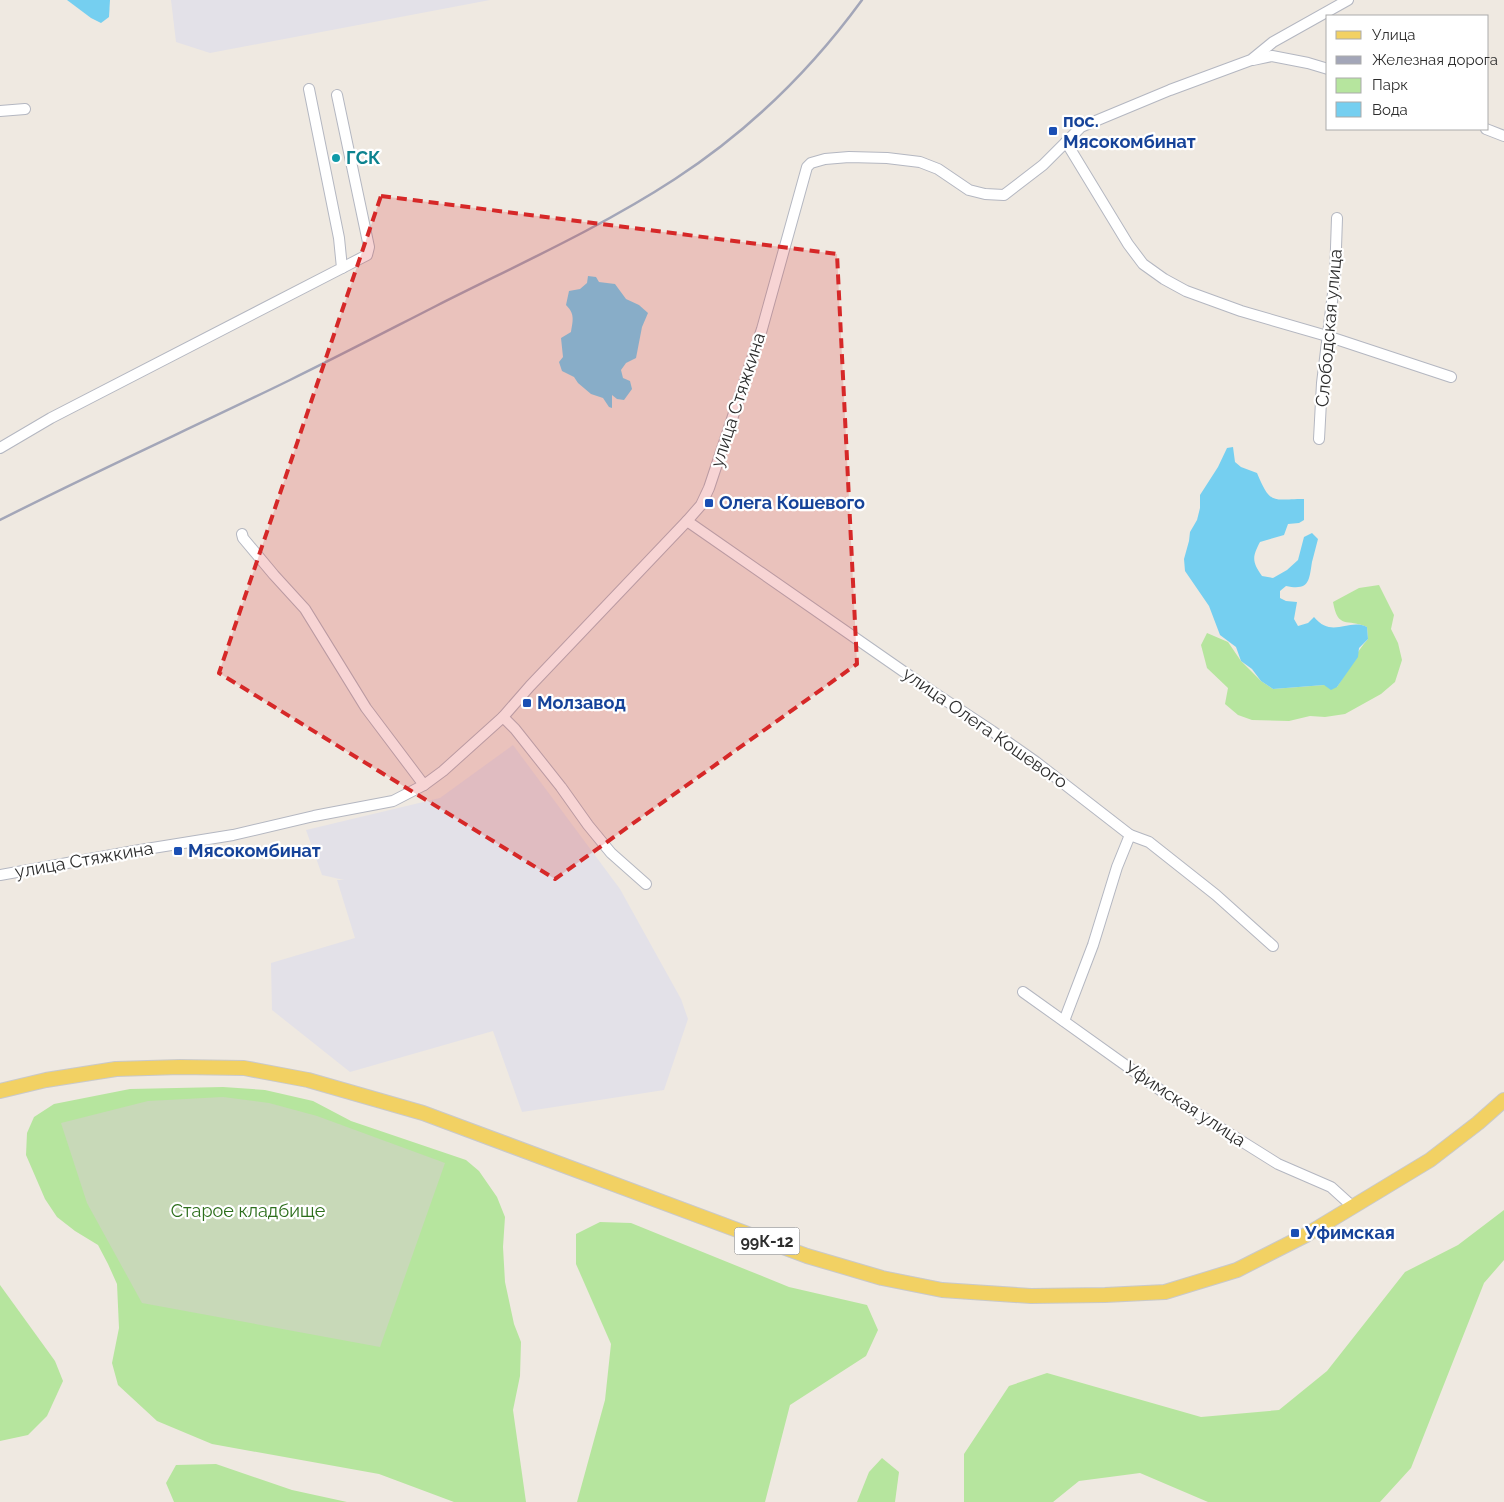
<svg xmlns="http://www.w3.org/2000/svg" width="1504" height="1502" font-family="Raleway,sans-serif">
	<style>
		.industrial { fill: #e3e1e8 }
		.green { fill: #b6e59e }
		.cemetery { fill: #c8d9b8 }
		.water { fill: #75cff0 }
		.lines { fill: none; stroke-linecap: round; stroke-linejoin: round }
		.minor-casing { stroke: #b4b7c1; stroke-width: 12 }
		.major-casing { stroke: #c9c9c9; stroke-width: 16 }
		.minor { stroke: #fff; stroke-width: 10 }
		.major { stroke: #f2d163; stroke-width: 14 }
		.rail { stroke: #a3a6b8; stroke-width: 2.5 }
		.marked { fill: #d62828; fill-opacity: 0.2; stroke: #d62828; stroke-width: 4; stroke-dasharray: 10 6; stroke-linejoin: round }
		.transit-dot { fill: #1a4fb4; stroke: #fff; stroke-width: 2 }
		.culture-dot { fill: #0f9aa8; stroke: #fff; stroke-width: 2 }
		.labels { text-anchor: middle; stroke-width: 4.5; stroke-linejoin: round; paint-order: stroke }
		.shield { fill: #fff; stroke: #6d6d6d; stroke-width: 1 }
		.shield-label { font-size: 16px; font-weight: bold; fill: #2e2e2e }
		.transit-label { font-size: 18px; font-weight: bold; fill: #164399; stroke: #fff; text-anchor: start }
		.culture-label { font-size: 18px; font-weight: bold; fill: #0d838f; stroke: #fff; text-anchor: start }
		.street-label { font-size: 18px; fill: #2e2e2e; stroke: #fff }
		.park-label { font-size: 18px; fill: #2c6e1b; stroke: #fff }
	</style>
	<rect width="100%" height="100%" fill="#efe9e1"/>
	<g class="industrial">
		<polygon points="171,0 490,0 210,53 176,42"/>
		<polygon points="513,745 620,889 681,999 688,1019 664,1090 522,1112 493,1031 350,1072 272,1010 271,963 355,938 337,880 344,880 322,875 306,830 440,798"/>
	</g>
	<g class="green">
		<path d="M1379 585 1394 615 1391 629 1398 643 1402 660 1395 682 1381 694 1345 714 1325 717 1310 716 1289 721 1252 720 1238 715 1225 704 1228 688 1207 668 1201 645 1207 633 1228 642 1241 661 1261 681 1273 689 1324 685 1337 687C1348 671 1355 653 1368 639L1367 627C1347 618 1338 630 1333 602L1359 588Z"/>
		<polygon points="223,1087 265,1090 313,1101 351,1121 466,1160 479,1171 497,1197 505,1217 503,1247 505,1282 514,1324 521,1342 520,1376 513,1410 526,1502 454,1502 379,1474 212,1444 157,1421 118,1385 112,1363 119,1328 117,1284 108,1264 98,1245 75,1231 57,1217 45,1199 26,1155 27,1133 34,1117 54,1104 130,1089"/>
		<polygon points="1504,1210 1504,1260 1484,1283 1411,1468 1380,1502 1208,1502 1140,1473 1079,1481 1053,1502 964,1502 964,1454 1009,1386 1047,1373 1201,1417 1279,1410 1327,1371 1405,1272 1458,1245"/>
		<polygon points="600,1222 631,1223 789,1287 867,1305 878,1330 866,1356 790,1405 765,1502 577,1502 605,1400 611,1344 576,1264 576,1234"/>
		<polygon points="0,1285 55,1361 63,1381 47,1416 28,1435 0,1441"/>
		<polygon points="882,1458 899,1472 895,1502 857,1502 869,1472"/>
		<polygon points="216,1464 292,1490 347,1502 174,1502 166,1483 176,1465"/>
	</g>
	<polygon class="cemetery" points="223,1097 269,1103 317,1116 445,1163 380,1347 142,1303 87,1203 61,1123 148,1101"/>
	<g class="water">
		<polygon points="67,0 110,0 109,17 101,23 91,18"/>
		<path d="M588 276 596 277 599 282 615 284 626 299 639 305 648 313 642 327 636 358 626 363 621 370 623 378 630 381 632 389 624 400 617 399 612 395V408L609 407 603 398 591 394 578 383 574 377 562 371 559 362 563 357 561 338 571 332C573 320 575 314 566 305L569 291 580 289 587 283Z"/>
		<path d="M1233 447 1235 462 1241 467 1257 473C1271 506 1272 499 1304 499V520L1299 523 1288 524 1284 535 1260 542C1252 557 1252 562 1262 576L1273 578 1287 570 1298 560 1304 537 1312 533 1318 539C1316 547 1314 554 1312 562 1309 580 1310 591 1286 586L1280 591V598L1286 601 1297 602 1294 619 1298 626 1308 623 1314 617C1332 639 1348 618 1367 627L1368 639 1359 648 1358 657 1337 687 1331 690 1324 685 1273 689 1261 681 1252 669 1241 661 1236 647 1220 635 1209 606 1185 571 1184 559 1189 541 1190 532 1197 520 1200 508V495L1218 467 1227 448Z"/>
	</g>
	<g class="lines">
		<defs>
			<g id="minor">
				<polyline points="1253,60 1272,56 1308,63 1328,69"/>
				<polyline points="337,95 369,247 367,255 342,268"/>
				<polyline points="0,111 25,109"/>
				<polyline points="1486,129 1504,136"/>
				<polyline points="1066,142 1128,244 1143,264 1164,279 1186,291 1241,311 1327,336 1451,377"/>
				<polyline points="1319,439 1322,383 1335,277 1337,218"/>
				<polyline points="0,448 51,418 342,268 339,238 309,89"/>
				<polyline points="687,521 933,692 992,731 1036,762 1130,835 1149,842 1216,895 1273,946"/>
				<polyline points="242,534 243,538 274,575 305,609 366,708 424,785"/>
				<polyline points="503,717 515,729 561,787 588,825 611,853 646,884"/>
				<polyline points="0,875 134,851 233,835 314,816 393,801 424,785 443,771 503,717 530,686 687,521 701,505 709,488 762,329 807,167 811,163 825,159 849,157 887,158 920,162 938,169 969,190 985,194 1004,195 1043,165 1081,127 1170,90 1251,60 1273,42 1348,0"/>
				<polyline points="1023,992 1163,1092 1278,1164 1331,1187 1352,1206"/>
				<polyline points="1064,1021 1093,945 1117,867 1130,835"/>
			</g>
			<polyline id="major" points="0,1091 46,1080 116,1069 180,1067 244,1068 308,1080 423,1113 807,1256 882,1278 942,1290 1031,1296 1105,1295 1165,1292 1237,1270 1306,1235 1430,1160 1478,1123 1504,1100"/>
		</defs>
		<use href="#minor" class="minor-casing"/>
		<use href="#major" class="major-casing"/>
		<use href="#minor" class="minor"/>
		<use href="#major" class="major"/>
		<path class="rail" d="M0 520C96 471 194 427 290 380 339 356 387 331 436 306 515 266 600 228 675 179 747 132 811 70 862 0"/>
	</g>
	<path class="marked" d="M381 196 837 254 857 664 555 879 219 673Z"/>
	<g class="transit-dot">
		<rect x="1048" y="126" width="10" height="10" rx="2.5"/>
		<rect x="704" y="498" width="10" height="10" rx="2.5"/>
		<rect x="522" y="698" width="10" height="10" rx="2.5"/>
		<rect x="173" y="846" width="10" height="10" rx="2.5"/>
		<rect x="1290" y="1228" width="10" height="10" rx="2.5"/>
	</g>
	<circle class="culture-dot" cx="336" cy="158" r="5"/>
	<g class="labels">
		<rect class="shield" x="734.5" y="1227.5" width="65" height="27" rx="4"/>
		<g class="shield-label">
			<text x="767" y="1247">99К-12</text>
		</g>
		<g class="transit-label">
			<text x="1063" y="127">пос.<tspan x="1063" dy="21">Мясокомбинат</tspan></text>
			<text x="719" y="509">Олега Кошевого</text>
			<text x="537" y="709">Молзавод</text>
			<text x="188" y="857">Мясокомбинат</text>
			<text x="1305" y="1239">Уфимская</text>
		</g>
		<g class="culture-label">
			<text x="346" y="164">ГСК</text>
		</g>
		<g class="street-label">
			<text transform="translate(1329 328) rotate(-85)" y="6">Слободская улица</text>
			<text transform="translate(738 400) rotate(-72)" y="6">улица Стяжкина</text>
			<text transform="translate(985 728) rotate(35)" y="6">улица Олега Кошевого</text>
			<text transform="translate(84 860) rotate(-10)" y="6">улица Стяжкина</text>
			<text transform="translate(1185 1104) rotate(33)" y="6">Уфимская улица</text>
		</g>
		<g class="park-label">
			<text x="248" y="1217">Старое кладбище</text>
		</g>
	</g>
	<rect x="1326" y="15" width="162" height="115" fill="#ffffff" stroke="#ababab"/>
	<rect x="1336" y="31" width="25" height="8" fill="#f2d163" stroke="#ababab"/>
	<text x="1372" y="40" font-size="15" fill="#2e2e2e">Улица</text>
	<rect x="1336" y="56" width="25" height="8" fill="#a3a6b8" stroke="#ababab"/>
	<text x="1372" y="65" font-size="15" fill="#2e2e2e">Железная дорога</text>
	<rect x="1336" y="78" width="25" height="15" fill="#b6e59e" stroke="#ababab"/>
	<text x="1372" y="90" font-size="15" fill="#2e2e2e">Парк</text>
	<rect x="1336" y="102" width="25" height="15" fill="#75cff0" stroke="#ababab"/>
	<text x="1372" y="115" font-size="15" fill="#2e2e2e">Вода</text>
</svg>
